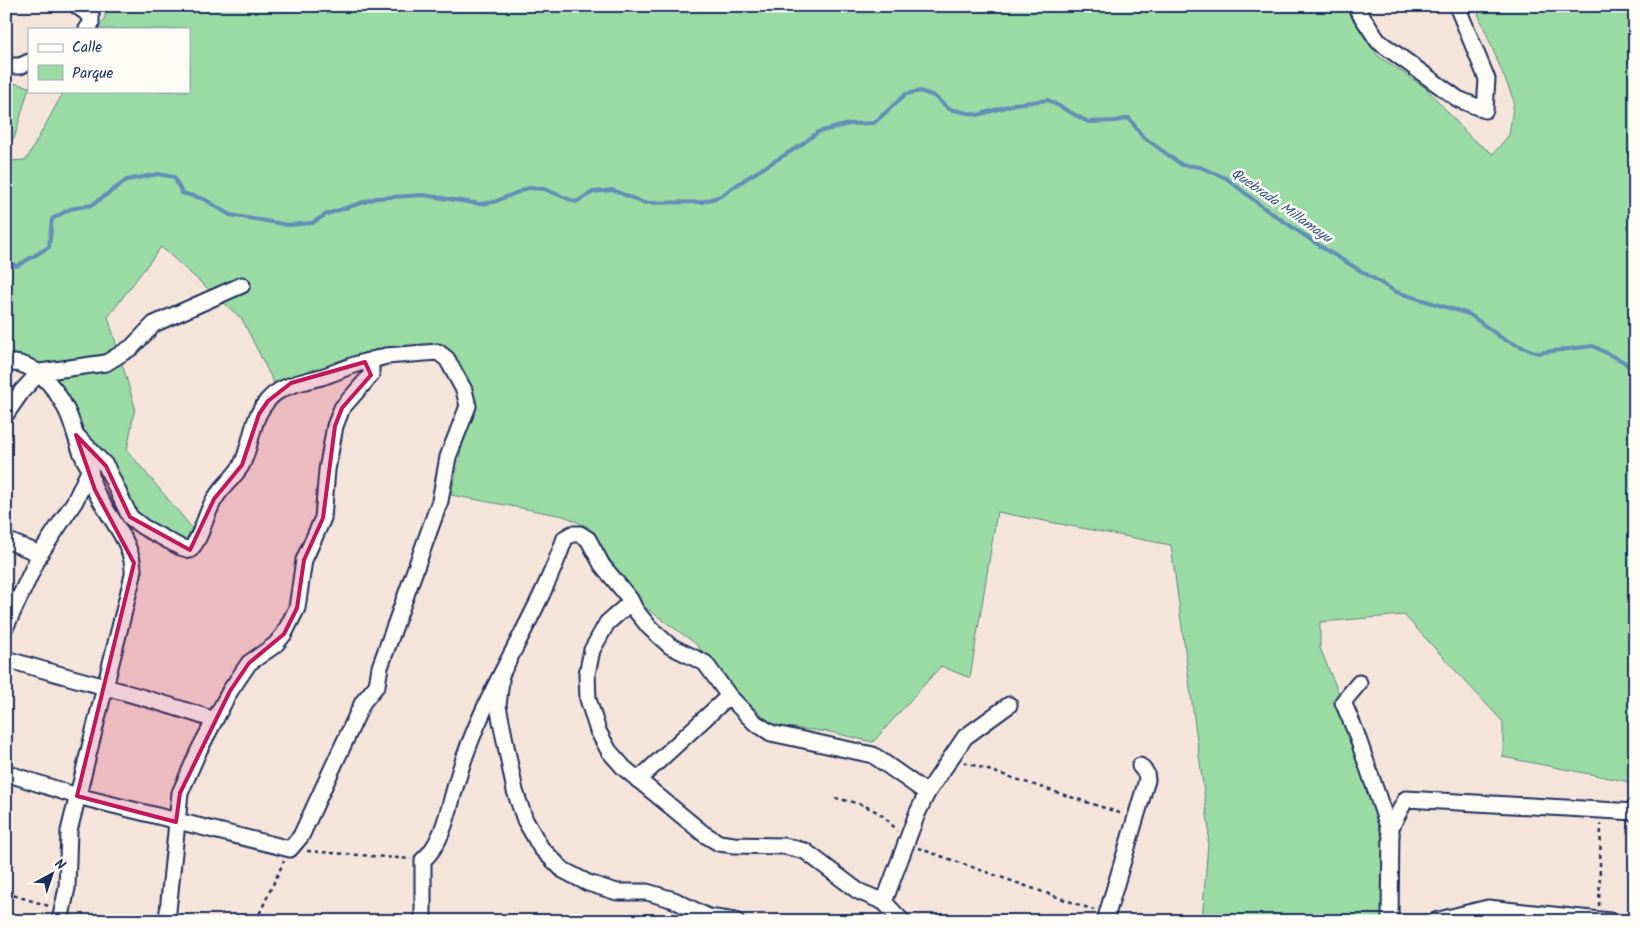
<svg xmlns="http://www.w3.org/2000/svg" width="1641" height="927" font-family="Kalam,sans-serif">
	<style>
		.green { fill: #9adba4; stroke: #5a8581 }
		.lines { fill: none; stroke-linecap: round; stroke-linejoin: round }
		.stream { stroke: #628eb7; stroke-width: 4 }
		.minor-casing { stroke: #1b2f5e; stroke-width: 19 }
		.path { stroke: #1b2f5e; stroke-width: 2.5; stroke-dasharray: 4 4; stroke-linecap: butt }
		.minor { stroke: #fdfcf7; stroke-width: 15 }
		.marked { fill: #c2185b; fill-opacity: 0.2; stroke: #c2185b; stroke-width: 4; stroke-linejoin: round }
		.labels { text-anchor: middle; stroke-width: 5; stroke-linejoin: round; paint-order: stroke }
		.water-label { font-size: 14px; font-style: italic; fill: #395783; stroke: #fdfcf7 }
	</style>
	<rect width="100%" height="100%" fill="#f5e4da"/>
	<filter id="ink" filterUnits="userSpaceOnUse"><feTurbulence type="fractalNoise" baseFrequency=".02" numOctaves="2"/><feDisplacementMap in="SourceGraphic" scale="10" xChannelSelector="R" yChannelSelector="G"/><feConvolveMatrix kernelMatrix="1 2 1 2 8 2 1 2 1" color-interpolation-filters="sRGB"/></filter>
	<g filter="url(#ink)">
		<g class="green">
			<polygon points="105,6 369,6 376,8 385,6 1352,6 1377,55 1427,89 1471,138 1493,154 1509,135 1514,101 1475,6 1633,6 1635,783 1503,757 1503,722 1404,615 1320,622 1320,648 1384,803 1389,921 1202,921 1209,830 1171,545 997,512 970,678 941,666 873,742 830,732 774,726 740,695 695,643 639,603 588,527 564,516 451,495 471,407 436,351 275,385 242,319 161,247 108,317 135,407 127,450 192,528 185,541 142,521 104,464 48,367 14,354 6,356 6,161 26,160 64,91 189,91 189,29 98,29 105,17"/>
			<polygon points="6,81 29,87 14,139 6,137"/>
		</g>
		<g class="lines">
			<polyline class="stream" points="6,262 17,266 49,247 52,219 70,209 92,205 127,180 158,174 174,177 182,193 204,199 230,215 289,225 312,223 327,214 376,198 423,195 480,204 494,202 528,188 544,189 576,202 593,192 613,190 644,203 702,202 721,196 747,178 801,145 818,132 849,124 874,123 906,94 920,91 934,96 949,109 978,115 1015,104 1048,100 1088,122 1116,121 1129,118 1142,136 1182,165 1200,167 1226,178 1264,208 1326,250 1396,292 1469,314 1503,339 1537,353 1593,346 1624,362 1635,374"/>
			<defs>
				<g id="minor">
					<polyline points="77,6 91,16 91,24 87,29"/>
					<polyline points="1355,6 1378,41 1458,99 1485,110 1487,79 1457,6"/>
					<polyline points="6,66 20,66 29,62"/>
					<path d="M6 363C35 360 56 388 67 411 76 430 78 452 90 469L75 501 40 554 6 626"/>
					<polyline points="6,414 22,391 40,372 106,363 132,347 154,324 242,285"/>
					<path d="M76 435 106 466 130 517 143 527 180 547 190 550C202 537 204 518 213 502 220 488 233 479 241 466 249 452 251 430 258 415 273 385 293 385 321 377 336 373 349 365 365 362L371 367V375L342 408 335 426 327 470 323 518 304 560 297 608 284 634 275 645 249 663 230 691 199 750 180 793 167 921"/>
					<polyline points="6,540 40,554"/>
					<polyline points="631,602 607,623 592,650 587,674 588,699 598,731 609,751 624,768 704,834 719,843 734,845 784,846 805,851 858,891 884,902 902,921"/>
					<path d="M6 659C75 680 146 696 214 720"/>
					<polyline points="501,680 498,706 515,791 525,820 541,848 563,870 588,883 617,892 647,892 674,900 708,917 736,921"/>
					<polyline points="1359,683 1343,702 1355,730 1391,835"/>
					<polyline points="6,773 77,796 290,849 301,836 363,702 377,685 380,667 440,501 448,457 468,406 464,390 447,359 438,352 386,356 365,362"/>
					<polyline points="638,780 729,696"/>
					<polyline points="884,902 917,814 927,793 965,737 1009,705"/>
					<path d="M60 921 67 888 69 831 133 575C135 544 109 519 96 492 92 485 91 477 90 469"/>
					<path d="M423 921V860C444 842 449 806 457 781 481 695 536 622 565 538L572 534H580L588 539 602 565 630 599 636 611 650 628 670 646 705 663 729 696 754 722 771 733 873 755 927 793"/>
					<polyline points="1105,921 1147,780 1146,773 1140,766"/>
					<polyline points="1390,921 1391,827 1406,799 1635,812"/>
					<polyline points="1435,921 1488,908 1610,921"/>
				</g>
			</defs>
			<use href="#minor" class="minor-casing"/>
			<g class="path">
				<polyline points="964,762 1123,814"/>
				<path d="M835 798C862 804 880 808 897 831"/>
				<polyline points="918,848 1094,910"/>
				<polyline points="307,851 411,859"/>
				<polyline points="6,893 49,906"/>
				<polyline points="1599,906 1601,824"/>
				<polyline points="256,921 284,861"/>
			</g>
			<use href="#minor" class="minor"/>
		</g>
	</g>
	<path class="marked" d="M365 362 371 375 342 408 335 426 323 518 304 560 297 608 284 634 249 663 230 691 180 793 176 822 77 796 134 563 95 490 76 435 106 466 130 517 190 550 214 499 242 465 259 414 268 401 291 383Z"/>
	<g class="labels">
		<g class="water-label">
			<text transform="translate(1282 205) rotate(35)" y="5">Quebrada Millamayu</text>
		</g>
	</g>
	<rect width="1641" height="927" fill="none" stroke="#fdfcf7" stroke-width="25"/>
	<rect x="12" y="12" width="1616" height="902" fill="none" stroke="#1b2f5e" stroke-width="2" filter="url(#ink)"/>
	<rect x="28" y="28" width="162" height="65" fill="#fdfcf7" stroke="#a3aaba"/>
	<rect x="38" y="44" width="25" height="8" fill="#fdfcf7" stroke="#a3aaba"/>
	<text x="72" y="52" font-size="15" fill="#1b2f5e">Calle</text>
	<rect x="38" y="65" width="25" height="15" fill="#9adba4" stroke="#a3aaba"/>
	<text x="72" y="78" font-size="15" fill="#1b2f5e">Parque</text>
	<g transform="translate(52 874) rotate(40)" stroke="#fdfcf7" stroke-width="4" paint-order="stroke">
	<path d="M0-4L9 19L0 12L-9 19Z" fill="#1b2f5e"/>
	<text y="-8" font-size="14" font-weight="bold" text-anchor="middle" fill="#1b2f5e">N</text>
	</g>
</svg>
